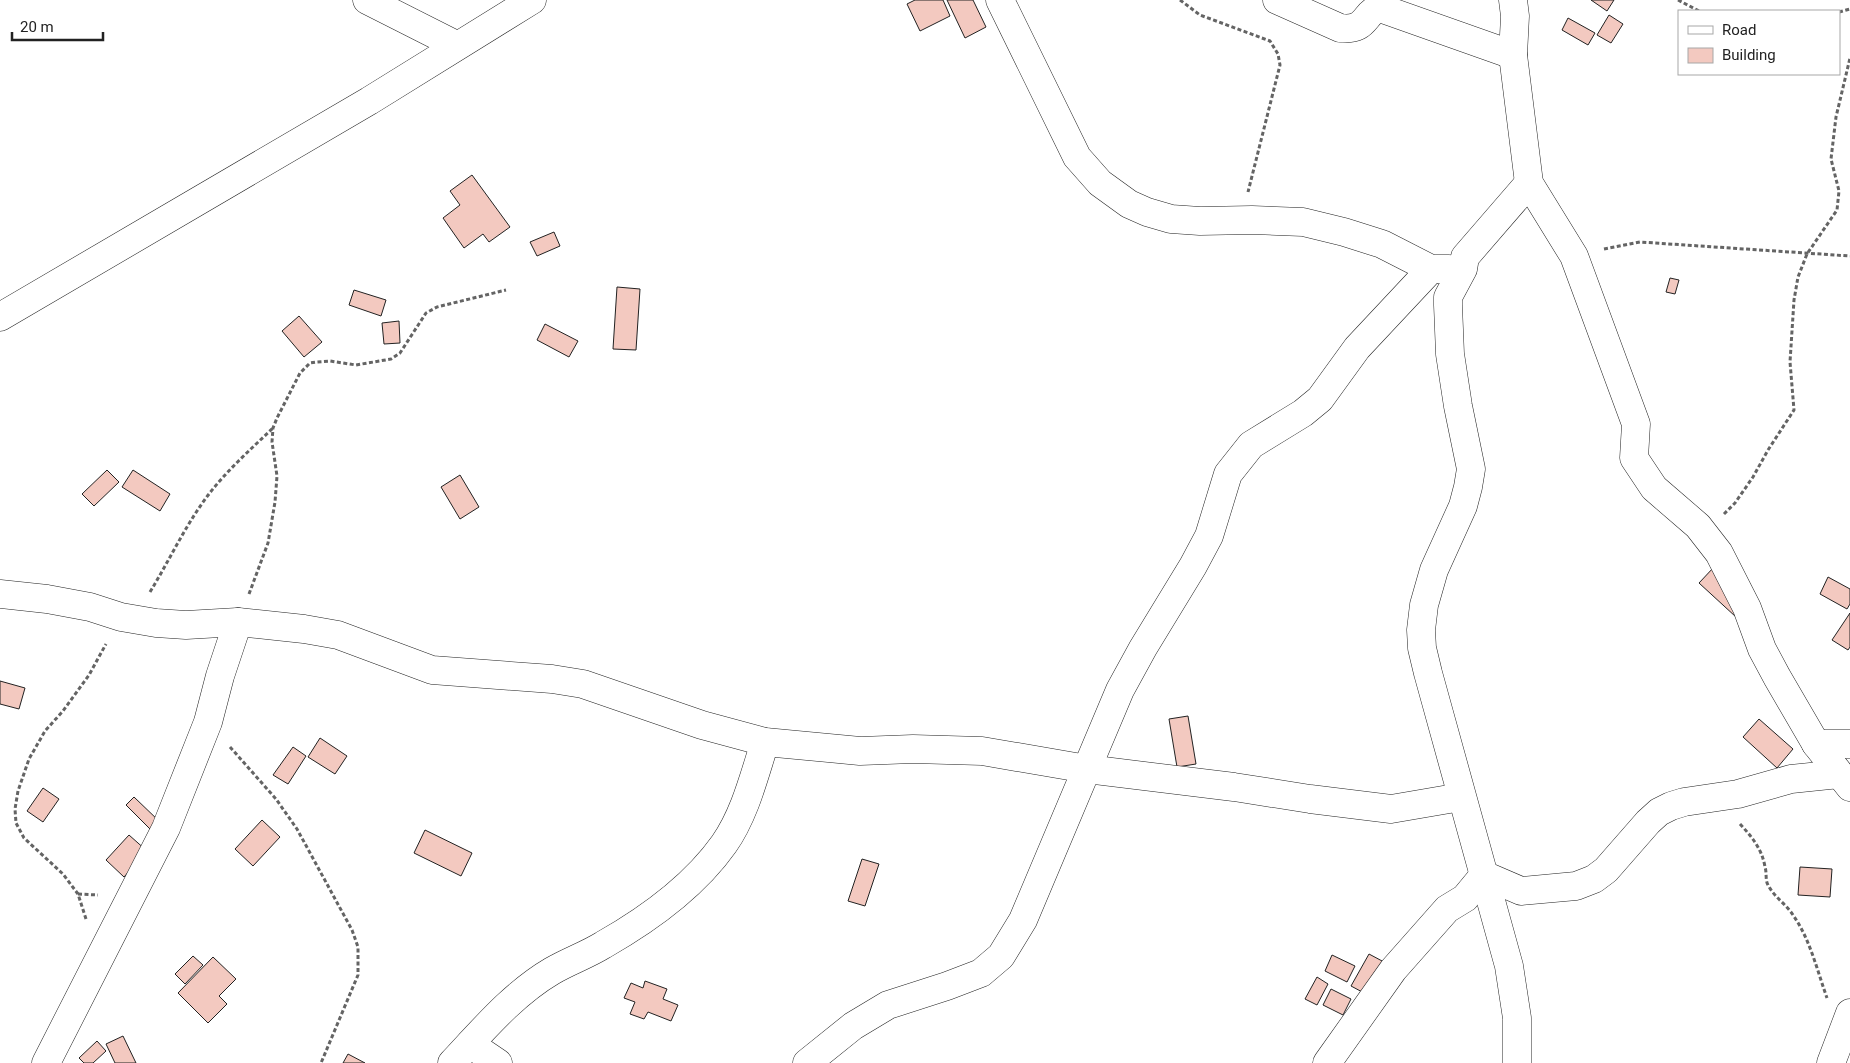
<svg xmlns="http://www.w3.org/2000/svg" width="1850" height="1063" font-family="Roboto,sans-serif">
	<style>
		.building { fill: #f3c9c0; stroke: #222 }
		.lines { fill: none; stroke-linecap: round; stroke-linejoin: round }
		.minor-casing { stroke: #222; stroke-width: 29 }
		.path { stroke: #646464; stroke-width: 3; stroke-dasharray: 4 2.5; stroke-linecap: butt }
		.minor { stroke: #fff; stroke-width: 28 }
	</style>
	<rect width="100%" height="100%" fill="#fff"/>
	<g class="building">
		<polygon points="915,0 943,0 950,16 920,31 907,4"/>
		<polygon points="947,0 973,0 986,27 965,38"/>
		<polygon points="1591,0 1614,0 1607,11"/>
		<polygon points="1609,15 1623,24 1611,43 1597,35"/>
		<polygon points="1568,18 1595,33 1588,45 1562,30"/>
		<polygon points="472,175 510,227 489,242 483,234 464,248 443,218 460,205 450,191"/>
		<polygon points="554,232 560,246 537,256 530,242"/>
		<polygon points="1670,278 1679,280 1675,294 1666,292"/>
		<polygon points="617,287 640,289 636,350 613,349"/>
		<polygon points="354,290 386,300 381,316 349,305"/>
		<polygon points="299,316 322,342 304,357 282,331"/>
		<polygon points="399,321 400,343 384,344 382,323"/>
		<polygon points="545,324 578,341 569,357 537,340"/>
		<polygon points="107,470 119,482 94,506 82,494"/>
		<polygon points="133,470 170,494 160,511 122,487"/>
		<polygon points="460,475 479,507 460,519 441,487"/>
		<polygon points="1714,567 1736,617 1699,583"/>
		<polygon points="1828,577 1850,589 1850,604 1847,609 1820,594"/>
		<polygon points="1850,613 1850,647 1848,650 1832,640"/>
		<polygon points="0,681 25,688 19,709 0,704"/>
		<polygon points="1188,716 1196,764 1177,767 1169,719"/>
		<polygon points="1759,719 1793,749 1777,768 1743,737"/>
		<polygon points="320,738 347,756 335,774 308,757"/>
		<polygon points="293,747 306,756 288,784 273,775"/>
		<polygon points="43,788 59,799 43,822 27,811"/>
		<polygon points="134,797 160,822 151,830 126,805"/>
		<polygon points="262,820 280,837 253,866 235,849"/>
		<polygon points="425,830 472,853 461,876 414,853"/>
		<polygon points="129,835 147,851 124,877 106,860"/>
		<polygon points="862,859 879,864 865,906 848,901"/>
		<polygon points="1800,867 1832,869 1830,897 1798,895"/>
		<polygon points="1369,954 1384,962 1366,994 1351,986"/>
		<polygon points="1332,955 1355,966 1347,982 1325,971"/>
		<polygon points="193,956 203,965 185,984 175,974"/>
		<polygon points="213,957 236,979 219,996 227,1004 208,1023 178,993"/>
		<polygon points="1317,977 1328,984 1317,1005 1305,999"/>
		<polygon points="645,981 667,989 663,999 678,1005 671,1021 648,1012 644,1019 630,1014 635,1002 624,998 631,983 643,988"/>
		<polygon points="1331,989 1351,999 1343,1015 1323,1005"/>
		<polygon points="123,1036 136,1063 115,1063 106,1044"/>
		<polygon points="97,1041 106,1051 93,1063 84,1063 79,1058"/>
		<polygon points="348,1054 365,1063 343,1063"/>
	</g>
	<g class="lines">
		<defs>
			<g id="minor">
				<polyline points="367,0 456,45"/>
				<polyline points="1000,0 1077,157 1100,183 1129,204 1147,212 1171,219 1200,221 1252,220 1303,222 1344,232 1382,244 1431,269 1449,269"/>
				<path d="M1277 0 1340 28C1370 32 1363 8 1383 9L1513 55"/>
				<polyline points="1513,0 1515,16 1513,55 1529,183 1574,256 1636,424 1634,458 1654,488 1698,526 1719,553 1747,608 1762,649 1777,677 1816,744 1850,787"/>
				<polyline points="0,317 369,101 532,0"/>
				<polyline points="0,594 47,599 90,607 121,617 156,623 186,625 238,622 304,629 338,635 432,670 552,679 583,684 702,725 765,742 860,751 913,749 982,751 1087,769 1234,787 1310,799 1391,809 1461,797"/>
				<polyline points="1816,744 1850,744"/>
				<polyline points="470,1044 498,1063"/>
				<polyline points="46,1063 166,828 208,722 220,676 238,622"/>
				<path d="M452 1063C483 1030 513 994 552 971 569 961 587 955 603 945 647 920 695 885 724 844 745 814 754 776 765 742"/>
				<polyline points="807,1063 853,1026 888,1005 947,986 981,973 1001,956 1023,920 1120,690 1143,648 1193,566 1209,536 1228,474 1251,445 1303,413 1320,399 1357,348 1431,269"/>
				<polyline points="1327,1063 1393,970 1447,909 1465,898 1484,875 1521,891 1576,886 1594,879 1606,870 1648,822 1659,812 1671,806 1684,802 1738,794 1791,779 1839,774"/>
				<polyline points="1517,1063 1517,1018 1509,966 1428,673 1422,648 1421,630 1424,605 1434,570 1463,506 1468,487 1471,469 1458,406 1450,354 1448,305 1448,297 1463,269 1465,257 1529,183"/>
				<polyline points="1831,1063 1850,1013"/>
			</g>
		</defs>
		<use href="#minor" class="minor-casing"/>
		<g class="path">
			<polyline points="1180,0 1200,15 1270,41 1278,54 1280,65 1248,192"/>
			<polyline points="1678,0 1699,11"/>
			<polyline points="1839,12 1850,9"/>
			<polyline points="1604,249 1640,242 1850,256"/>
			<polyline points="1724,514 1735,503 1753,477 1768,450 1794,410 1790,362 1794,300 1798,277 1807,254 1837,210 1839,191 1831,159 1836,117 1850,58"/>
			<path d="M150 592C169 561 184 528 206 498 225 472 250 450 273 428"/>
			<polyline points="249,594 268,543 275,502 277,476 272,442 273,428 277,418 300,373 310,363 317,362 330,361 356,365 391,359 400,353 426,313 437,307 506,290"/>
			<polyline points="230,747 276,799 297,829 352,930 358,947 358,975 321,1063"/>
			<path d="M1740 824C1752 837 1762 849 1765 867 1767 873 1765 880 1768 885 1774 897 1786 904 1793 915 1810 939 1817 970 1827 998"/>
			<polyline points="78,894 98,895"/>
			<polyline points="86,919 78,894 63,874 24,838 16,823 15,809 18,791 29,759 45,731 63,711 89,675 106,644"/>
		</g>
		<use href="#minor" class="minor"/>
	</g>
	<rect x="1678" y="10" width="162" height="65" fill="#ffffff" stroke="#a7a7a7"/>
	<rect x="1688" y="26" width="25" height="8" fill="#ffffff" stroke="#a7a7a7"/>
	<text x="1722" y="35" font-size="15" fill="#222222">Road</text>
	<rect x="1688" y="48" width="25" height="15" fill="#f3c9c0" stroke="#a7a7a7"/>
	<text x="1722" y="60" font-size="15" fill="#222222">Building</text>
	<path d="M12 32v8h91v-8" fill="none" stroke="#222222" stroke-width="2.5"/>
	<text x="20" y="32" font-size="15" fill="#222222" stroke="#ffffff" stroke-width="4" paint-order="stroke">20 m</text>
</svg>
